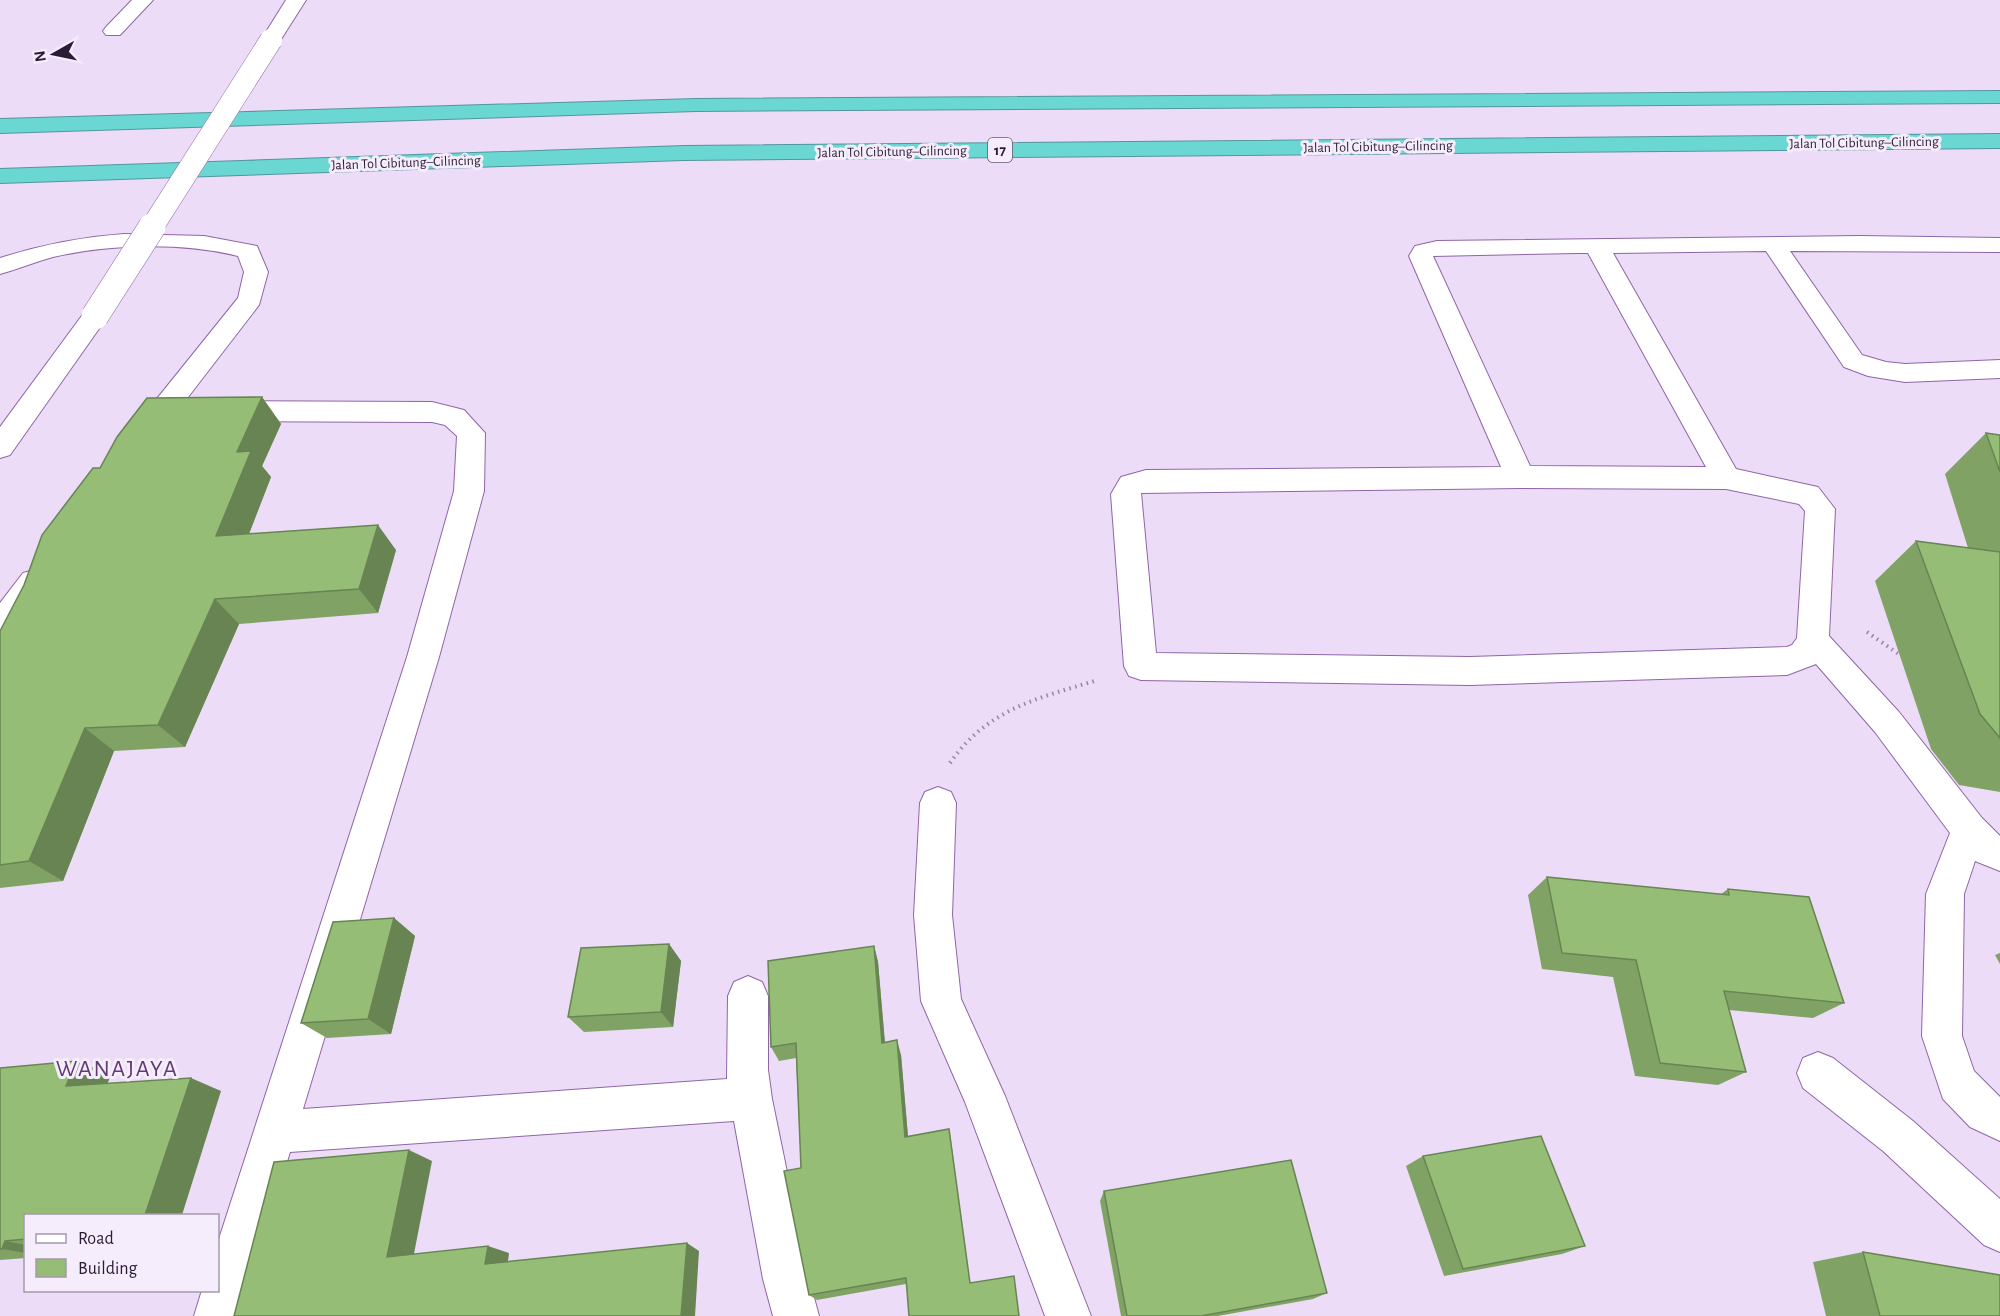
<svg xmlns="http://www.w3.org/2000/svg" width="2000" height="1316" font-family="'Alegreya Sans',sans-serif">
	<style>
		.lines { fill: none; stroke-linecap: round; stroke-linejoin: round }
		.minor-casing { stroke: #8e66a6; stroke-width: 2 }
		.highway-casing { stroke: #54959c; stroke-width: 2 }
		.path { stroke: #9786a1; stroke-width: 4; stroke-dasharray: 1.5 4.5; stroke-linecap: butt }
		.minor { fill: #fff; fill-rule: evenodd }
		.highway { fill: #6ad7d3; fill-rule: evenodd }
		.minor-bridge-far1-casing { stroke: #8e66a6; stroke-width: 23; stroke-linecap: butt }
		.minor-bridge-casing { stroke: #8e66a6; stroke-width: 28; stroke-linecap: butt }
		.minor-bridge-far1 { stroke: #fff; stroke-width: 22 }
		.minor-bridge { stroke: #fff; stroke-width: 27 }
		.wall { fill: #80a365 }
		.shaded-wall { fill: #688453 }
		.building { fill: #95bd76; stroke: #688453; stroke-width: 1.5 }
		.labels { text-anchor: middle; stroke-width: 6; stroke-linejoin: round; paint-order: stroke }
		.far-street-label { font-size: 14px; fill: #2c1b36; stroke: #f5edfb }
		.shield { fill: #f5edfb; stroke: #685a71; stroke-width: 1.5 }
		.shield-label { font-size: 15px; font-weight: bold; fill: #2c1b36 }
		.near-quarter-label { font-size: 24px; letter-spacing: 1.5px; fill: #613a76; stroke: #f5edfb }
	</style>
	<rect width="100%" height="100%" fill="#eddcf8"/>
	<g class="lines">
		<defs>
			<g id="minor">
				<polygon points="132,0 153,0 120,35 106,35 103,31 106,27"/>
				<polygon points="286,0 306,0 278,44 264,44 261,40"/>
				<path d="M124 234 204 236 257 246 268 272 259 305 155 440 145 443 135 440 131 433 135 426 238 298 244 272 238 256C180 242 111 244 53 257 35 262 18 269 0 274V258C41 245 81 237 124 234Z"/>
				<path d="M1859 236 2000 238V252L1790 251 1862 355 1886 362 1905 364 2000 360V378L1905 382 1868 376 1844 367 1766 251 1613 253 1736 469 1818 487 1835 509 1829 636 1899 712 1982 818 2000 836V871L1975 861 1964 894 1962 1036 1974 1071 2000 1097V1141L1970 1127 1943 1099 1922 1036 1926 894 1950 833 1875 732 1816 664 1787 675 1470 685 1141 680 1129 676 1124 666 1111 494 1121 477 1146 470 1501 467 1409 256 1415 246 1437 241ZM1577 253H1588L1706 467 1530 466 1433 256ZM1520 488 1726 489 1799 504 1805 511 1797 638 1792 645 1787 647 1470 657 1156 653 1141 493Z"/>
				<polygon points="95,308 104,310 108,316 10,455 0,458 0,427 86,310"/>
				<polygon points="227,401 432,402 464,410 485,433 484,491 439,657 303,1109 727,1079 728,996 734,982 748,976 762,982 768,996 768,1070 772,1099 809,1279 819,1316 773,1316 763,1279 734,1121 290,1152 240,1316 194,1316 202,1290 218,1290 218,1242 407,657 454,491 457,436 445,425 432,422 227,421 217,418 213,411 217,404"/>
				<polygon points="34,570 45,573 50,582 11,636 0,640 0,603 23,573"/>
				<polygon points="938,787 951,792 956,803 952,915 961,999 1005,1096 1091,1316 1045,1316 965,1102 921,1001 914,915 920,803 925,792"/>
				<polygon points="1818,1052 1833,1058 1913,1121 2000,1199 2000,1252 1984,1245 1883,1151 1803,1088 1797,1073 1803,1058"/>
			</g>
			<g id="highway">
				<polygon points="2000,91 2000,103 696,111 0,133 0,119 696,99"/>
				<polygon points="2000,134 2000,148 684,160 0,183 0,169 684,146"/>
			</g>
		</defs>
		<use href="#minor" class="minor-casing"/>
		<use href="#highway" class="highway-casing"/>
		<g class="path">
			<polyline points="1867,632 1903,657"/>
			<path d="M950 763C987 709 1038 698 1098 680"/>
		</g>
		<use href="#minor" class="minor"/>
		<use href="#highway" class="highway"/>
		<defs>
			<polyline id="minor-bridge-far1" points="151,229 271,40"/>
			<polyline id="minor-bridge" points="95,316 152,227"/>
		</defs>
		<use href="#minor-bridge-far1" class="minor-bridge-far1-casing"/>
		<use href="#minor-bridge" class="minor-bridge-casing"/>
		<use href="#minor-bridge-far1" class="minor-bridge-far1"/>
		<use href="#minor-bridge" class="minor-bridge"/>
	</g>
	<g class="wall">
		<polygon points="262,397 281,424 262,466 271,477 249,534 396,550 378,613 239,624 185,747 114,751 63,881 0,888 0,631 100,468"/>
		<polygon points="1986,433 2000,435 2000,792 1959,785 1931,749 1875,581 1916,541 1968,548 1945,474"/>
		<polygon points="1547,877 1721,894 1728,889 1844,1003 1813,1018 1729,1010 1746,1072 1718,1085 1635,1076 1613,977 1542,969 1528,895"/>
		<polygon points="394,918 415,936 391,1034 327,1038 301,1023"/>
		<polygon points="669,944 681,961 673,1027 584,1032 568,1017"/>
		<polygon points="874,946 878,962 885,1042 901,1055 908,1137 951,1141 970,1283 1019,1316 906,1284 817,1300 809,1295 801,1168 796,1058 779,1061 771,1047"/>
		<polygon points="2000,953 2000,964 1995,955"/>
		<polygon points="0,1068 111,1075 107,1083 221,1091 26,1215 26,1258 0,1260"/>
		<polygon points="1423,1156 1585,1246 1562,1254 1444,1276 1406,1166"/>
		<polygon points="1104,1191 1327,1293 1313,1299 1218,1316 1121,1316 1100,1201"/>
		<polygon points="1863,1252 2000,1316 1826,1316 1813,1262"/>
	</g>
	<g class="shaded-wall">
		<polygon points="262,397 281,424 262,466 271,477 238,562 216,536 237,452"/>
		<polygon points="378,525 396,550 378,613 359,589"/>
		<polygon points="215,599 239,624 185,747 158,725"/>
		<polygon points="85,728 114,751 63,881 29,861"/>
		<polygon points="394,918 415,936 391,1034 368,1019"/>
		<polygon points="669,944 681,961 673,1027 661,1012"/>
		<polygon points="874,946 878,962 886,1057 882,1043"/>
		<polygon points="897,1040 901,1055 909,1148 905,1137"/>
		<polygon points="76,1061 111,1075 101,1099 66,1086"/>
		<polygon points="191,1078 221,1091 182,1215 145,1215"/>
		<polygon points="409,1150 432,1161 412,1264 387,1257"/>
		<polygon points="5,1241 26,1245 26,1253 2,1249"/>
		<polygon points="687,1243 699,1251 695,1316 681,1316"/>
		<polygon points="488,1246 509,1253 507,1271 485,1264"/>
	</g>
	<g class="building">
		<polygon points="262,397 237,452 251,451 216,536 378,525 359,589 215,599 158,725 85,728 29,861 0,865 0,631 24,585 42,535 93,468 100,468 117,437 147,398"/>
		<polygon points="1986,433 2000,435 2000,472"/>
		<polygon points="1916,541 2000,552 2000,738 1980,714"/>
		<polygon points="1547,877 1729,895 1728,889 1809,897 1844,1003 1724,991 1746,1072 1660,1063 1636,960 1562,953"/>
		<polygon points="394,918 368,1019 301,1023 333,922"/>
		<polygon points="669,944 661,1012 568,1017 581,948"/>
		<polygon points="874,946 882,1043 897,1040 905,1137 949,1129 970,1283 1014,1276 1019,1316 909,1316 906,1278 809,1295 784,1171 801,1168 796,1043 771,1047 768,961"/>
		<polygon points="76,1061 66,1086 191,1078 145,1215 26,1215 26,1239 5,1241 2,1249 0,1249 0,1068"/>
		<polygon points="1541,1136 1585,1246 1463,1269 1423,1156"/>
		<polygon points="409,1150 387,1257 488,1246 485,1264 687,1243 681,1316 234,1316 274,1162"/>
		<polygon points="1291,1160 1327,1293 1201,1316 1127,1316 1104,1191"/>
		<polygon points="1863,1252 2000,1275 2000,1316 1880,1316"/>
	</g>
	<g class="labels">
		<g class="far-street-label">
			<text transform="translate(1864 142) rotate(-1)" y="5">Jalan Tol Cibitung–Cilincing</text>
			<text transform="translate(1378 146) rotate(-1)" y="5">Jalan Tol Cibitung–Cilincing</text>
			<text transform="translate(892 151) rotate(-1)" y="5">Jalan Tol Cibitung–Cilincing</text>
			<text transform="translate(406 162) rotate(-2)" y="5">Jalan Tol Cibitung–Cilincing</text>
		</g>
		<rect class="shield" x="988" y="138" width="24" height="24" rx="4.5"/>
		<g class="shield-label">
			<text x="1000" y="155">17</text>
		</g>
		<g class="near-quarter-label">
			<text x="117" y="1076">WANAJAYA</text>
		</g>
	</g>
	<rect x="24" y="1214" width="195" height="78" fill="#f5edfb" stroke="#a599ac" stroke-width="1.5"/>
	<rect x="36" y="1234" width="30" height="9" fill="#ffffff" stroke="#a599ac" stroke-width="1.5"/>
	<text x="78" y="1244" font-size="18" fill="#2c1b36">Road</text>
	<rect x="36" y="1259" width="30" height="18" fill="#95bd76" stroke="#a599ac" stroke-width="1.5"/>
	<text x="78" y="1274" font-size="18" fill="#2c1b36">Building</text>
	<g transform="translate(54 54) rotate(261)" stroke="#f5edfb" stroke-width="4.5" paint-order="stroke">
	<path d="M0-4.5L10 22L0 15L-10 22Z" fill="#2c1b36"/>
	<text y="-9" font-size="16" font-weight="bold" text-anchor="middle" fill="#2c1b36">N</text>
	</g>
</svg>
